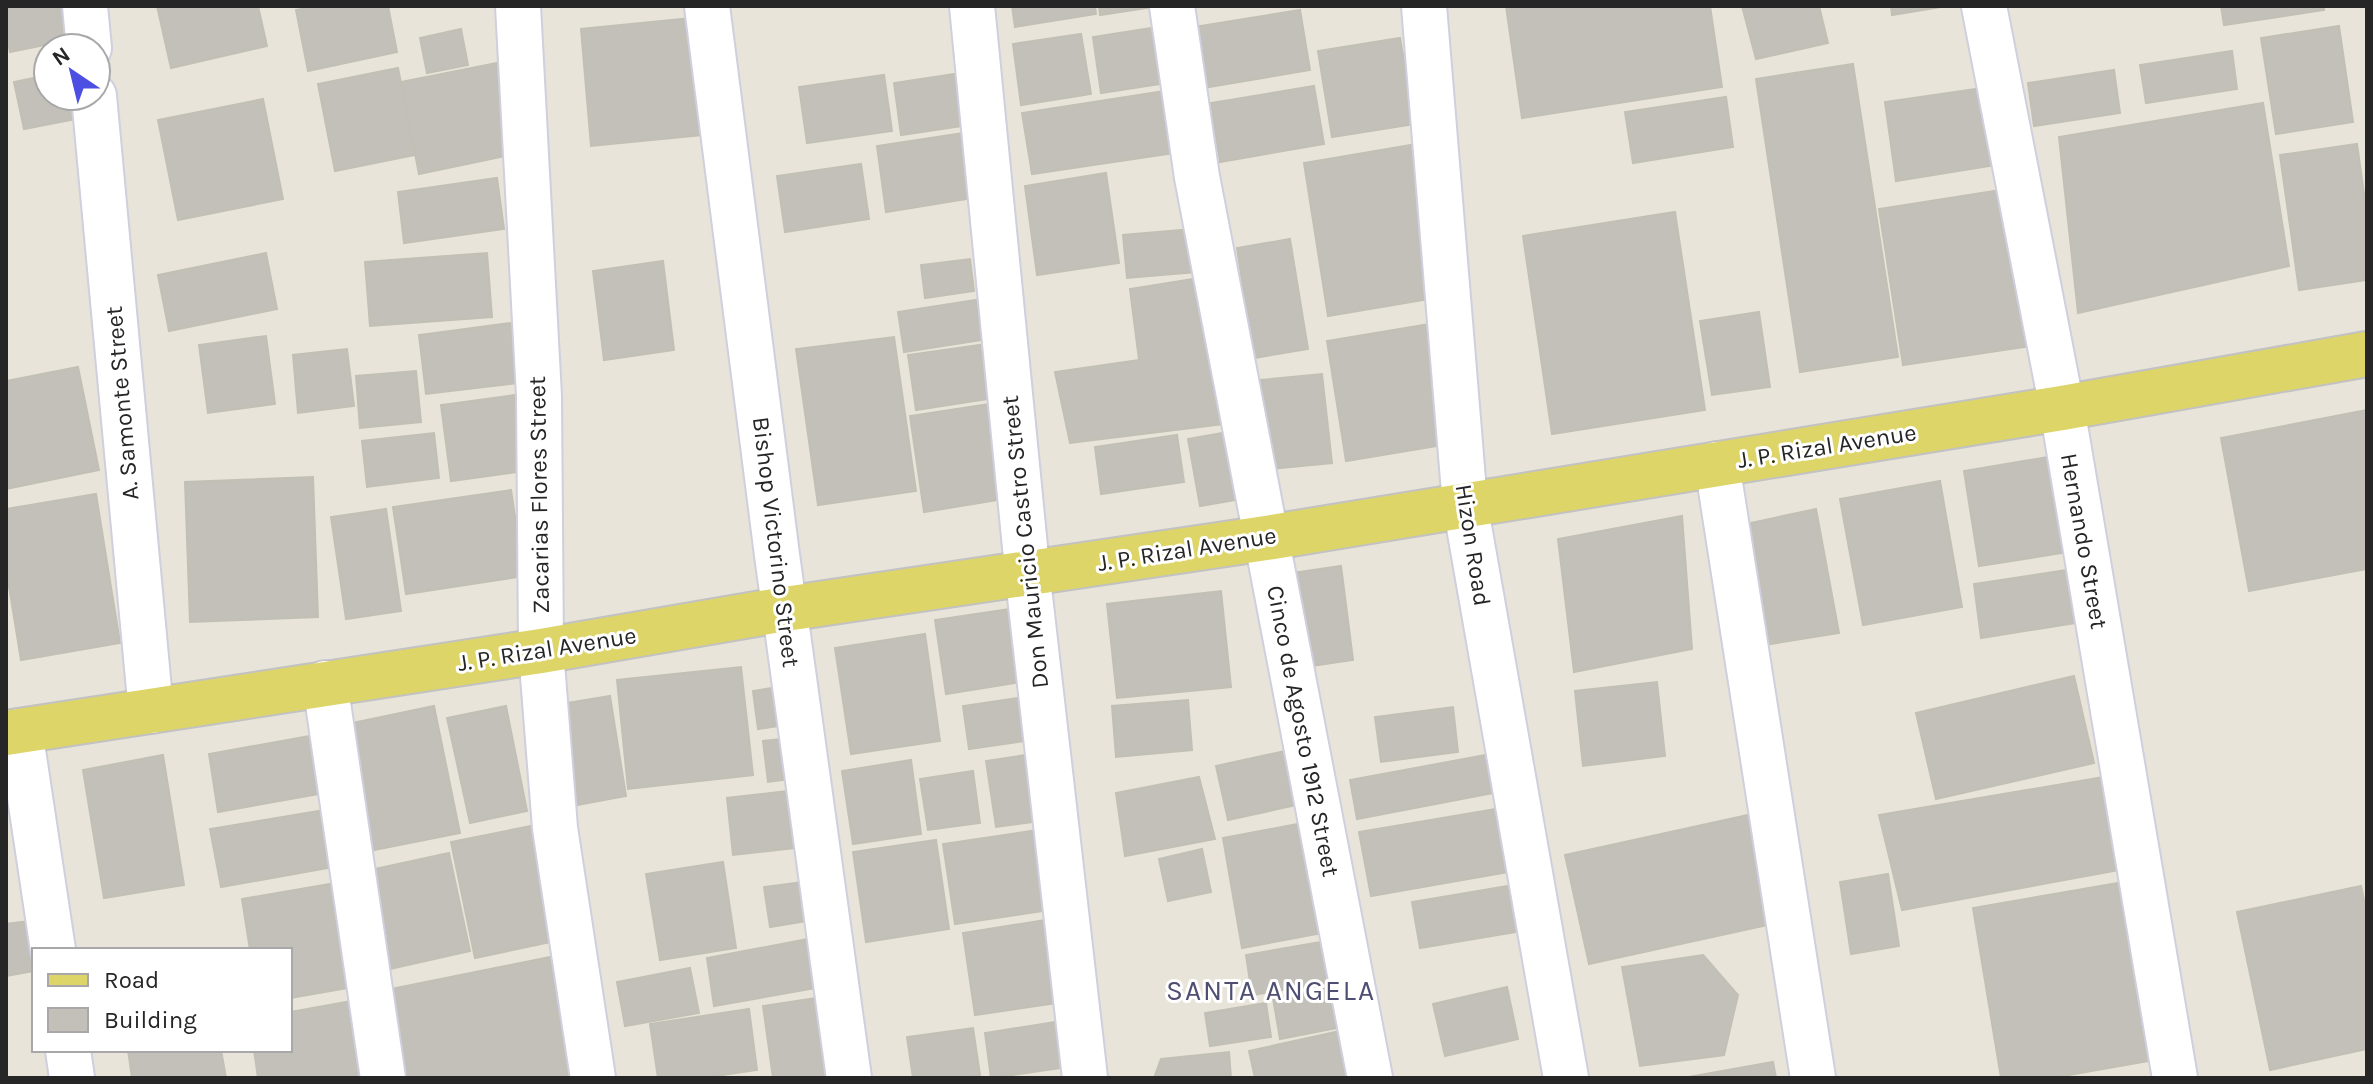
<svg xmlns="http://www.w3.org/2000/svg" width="2373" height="1084" font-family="Karla,sans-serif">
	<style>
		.building { fill: #c3c0b9; stroke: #c2bfb4; stroke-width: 2 }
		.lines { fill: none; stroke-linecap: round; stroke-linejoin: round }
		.minor-casing { stroke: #cfcfde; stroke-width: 48 }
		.major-casing { stroke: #c2c2c2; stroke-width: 48 }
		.minor { stroke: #fff; stroke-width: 44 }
		.major { stroke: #ded568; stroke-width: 44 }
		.labels { text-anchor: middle; stroke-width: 6; stroke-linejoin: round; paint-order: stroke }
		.street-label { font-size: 24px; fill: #262626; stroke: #fff }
		.quarter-label { font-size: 28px; letter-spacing: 2px; fill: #4d4e71; stroke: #fff }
	</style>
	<rect width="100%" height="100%" fill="#e8e4d9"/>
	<g class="building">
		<polygon points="6,6 73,6 79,38 10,52 6,32"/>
		<polygon points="157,6 258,6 267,46 171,68"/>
		<polygon points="318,6 388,6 397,52 308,71 296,10"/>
		<polygon points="1012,6 1095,6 1096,14 1015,27"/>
		<polygon points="1099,6 1160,6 1100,15"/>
		<polygon points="1506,6 1710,6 1722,87 1522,118"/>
		<polygon points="1742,6 1819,6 1828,43 1756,59"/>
		<polygon points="1891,6 1947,6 1892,15"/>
		<polygon points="2221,6 2324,6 2324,10 2224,25"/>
		<polygon points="1300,10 1310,70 1203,88 1194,27"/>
		<polygon points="691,18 702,135 591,146 581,29"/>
		<polygon points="1171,25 1180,81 1101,93 1093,37"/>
		<polygon points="2339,26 2353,122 2276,134 2261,38"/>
		<polygon points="461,29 468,65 427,73 420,38"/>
		<polygon points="1081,34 1091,94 1021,105 1013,44"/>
		<polygon points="1400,38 1415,124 1332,137 1318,51"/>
		<polygon points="2232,51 2237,89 2146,103 2140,65"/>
		<polygon points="502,62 519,153 419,174 401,82"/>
		<polygon points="1853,64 1898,357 1800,372 1756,79"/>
		<polygon points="398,68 415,155 335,171 318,84"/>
		<polygon points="2114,70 2120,113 2034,126 2028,83"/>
		<polygon points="968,72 976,124 901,135 894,83"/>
		<polygon points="48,75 48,96 72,96 76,119 24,129 14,82"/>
		<polygon points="884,75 892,131 807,143 799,87"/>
		<polygon points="1314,86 1324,144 1220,162 1211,103"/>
		<polygon points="1997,86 2008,163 1896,181 1885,102"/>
		<polygon points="1165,91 1175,153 1032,174 1022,113"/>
		<polygon points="1726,97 1733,147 1633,163 1625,112"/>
		<polygon points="263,99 283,199 178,220 158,120"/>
		<polygon points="2263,103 2289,266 2078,313 2059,137"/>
		<polygon points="964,133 973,198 886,212 877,146"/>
		<polygon points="1417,144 1441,297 1328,316 1304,163"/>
		<polygon points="2357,144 2367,215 2367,280 2299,290 2280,155"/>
		<polygon points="861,164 869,219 785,232 777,176"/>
		<polygon points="1106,173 1119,263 1037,275 1025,186"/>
		<polygon points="497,178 504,229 404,243 398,192"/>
		<polygon points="2014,188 2038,345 1903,365 1879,209"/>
		<polygon points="1675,212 1705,410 1552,434 1523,236"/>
		<polygon points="1192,229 1196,272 1127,278 1123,235"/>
		<polygon points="1290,239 1308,349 1254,358 1237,248"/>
		<polygon points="266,253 277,309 169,331 158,275"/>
		<polygon points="487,253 492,317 370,326 365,262"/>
		<polygon points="970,259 974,291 925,298 921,265"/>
		<polygon points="663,261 674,350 604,360 593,271"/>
		<polygon points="1206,277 1225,424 1070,443 1055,372 1139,360 1130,289"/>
		<polygon points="976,300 982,340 904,352 898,312"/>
		<polygon points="1759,312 1770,387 1712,395 1700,321"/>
		<polygon points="511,323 518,383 426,394 419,335"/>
		<polygon points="1436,323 1455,443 1346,461 1327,341"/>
		<polygon points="266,336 275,404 208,413 199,345"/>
		<polygon points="894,337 916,491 818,505 796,349"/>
		<polygon points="980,345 988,399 916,410 908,355"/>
		<polygon points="347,349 354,406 298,413 293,355"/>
		<polygon points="78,367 99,470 6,489 6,381"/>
		<polygon points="416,371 421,422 360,428 356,376"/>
		<polygon points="1322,374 1332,463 1270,469 1261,380"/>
		<polygon points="515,395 525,471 451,481 441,405"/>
		<polygon points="990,404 1004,499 924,512 910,416"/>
		<polygon points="2367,410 2367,569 2249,591 2221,438"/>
		<polygon points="1234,431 1247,498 1200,506 1188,439"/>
		<polygon points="434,433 439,478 367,487 362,441"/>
		<polygon points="1177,435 1184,482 1101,494 1095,447"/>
		<polygon points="2066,454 2081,550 1979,566 1964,471"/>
		<polygon points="313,477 318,617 190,622 185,482"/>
		<polygon points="1940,481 1962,607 1863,625 1840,499"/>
		<polygon points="511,490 524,576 406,594 393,507"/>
		<polygon points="96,494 120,643 21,660 6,568 6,509"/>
		<polygon points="386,509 401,611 346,619 331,517"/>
		<polygon points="1816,509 1839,633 1758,646 1746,524"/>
		<polygon points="1682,516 1692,649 1574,672 1558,539"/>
		<polygon points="1341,566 1353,660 1304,667 1292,573"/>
		<polygon points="2074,569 2082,622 1981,638 1974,584"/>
		<polygon points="1221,591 1231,687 1117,698 1107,604"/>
		<polygon points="1024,607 1034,680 946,694 935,620"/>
		<polygon points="925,634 940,741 851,754 835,648"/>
		<polygon points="741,667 753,775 628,789 617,680"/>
		<polygon points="2074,676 2094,763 1936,799 1916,713"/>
		<polygon points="1657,682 1665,756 1583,766 1575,691"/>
		<polygon points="792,685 798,723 758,729 753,691"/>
		<polygon points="610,696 626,796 577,805 561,704"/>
		<polygon points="1032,696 1038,739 969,749 963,706"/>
		<polygon points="1188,700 1192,750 1116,757 1112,706"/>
		<polygon points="434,706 460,833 364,852 338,726"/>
		<polygon points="506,706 527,811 470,823 447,718"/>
		<polygon points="1453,707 1458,752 1381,762 1375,717"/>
		<polygon points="310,736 319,794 218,812 209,754"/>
		<polygon points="801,737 806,777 768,782 763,741"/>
		<polygon points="1290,750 1301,804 1228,820 1216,766"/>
		<polygon points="1502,752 1509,790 1357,819 1350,780"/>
		<polygon points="1039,753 1048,820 996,827 986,761"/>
		<polygon points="163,755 184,885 104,898 83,770"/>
		<polygon points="911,760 921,834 853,844 842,771"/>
		<polygon points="973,771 980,823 928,830 920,779"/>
		<polygon points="2110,776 2130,868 1902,910 1879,815"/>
		<polygon points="1199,777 1215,839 1125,856 1116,793"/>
		<polygon points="787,791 794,848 733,855 727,798"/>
		<polygon points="1508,807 1520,870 1371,896 1359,832"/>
		<polygon points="319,811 328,868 221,887 210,829"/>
		<polygon points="1748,815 1772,924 1589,964 1565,855"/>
		<polygon points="1303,823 1322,933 1242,948 1223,838"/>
		<polygon points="541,824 565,939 475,958 451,842"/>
		<polygon points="1038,830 1050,910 955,924 943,844"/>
		<polygon points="936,840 949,929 866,942 853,852"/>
		<polygon points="1202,849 1211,892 1168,901 1159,859"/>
		<polygon points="449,853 470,951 381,971 361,872"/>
		<polygon points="723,862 736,948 660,960 646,874"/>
		<polygon points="1888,874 1899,946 1851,954 1840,882"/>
		<polygon points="2130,881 2160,1059 2052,1078 2001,1078 1973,908"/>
		<polygon points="802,882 807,921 770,927 764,887"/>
		<polygon points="330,884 348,988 290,998 290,950 250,950 242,899"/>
		<polygon points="1514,885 1522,931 1420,948 1412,902"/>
		<polygon points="2361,886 2367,914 2367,1049 2270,1070 2237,912"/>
		<polygon points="1052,919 1064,1002 975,1015 963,933"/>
		<polygon points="29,921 34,955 34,971 6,976 6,924"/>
		<polygon points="808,939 816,988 714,1006 707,958"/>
		<polygon points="1327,941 1333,982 1252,995 1246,955"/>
		<polygon points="1703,955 1738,995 1724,1055 1640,1066 1622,967"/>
		<polygon points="555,956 579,1078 393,1078 376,992"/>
		<polygon points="690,968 699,1013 625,1026 617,982"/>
		<polygon points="1507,987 1518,1039 1445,1056 1433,1004"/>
		<polygon points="1330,988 1337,1028 1280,1039 1273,998"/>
		<polygon points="830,996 841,1076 827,1078 773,1078 763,1006"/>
		<polygon points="363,999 376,1078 258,1078 254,1050 290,1050 290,1012"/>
		<polygon points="1266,1003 1271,1037 1210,1046 1205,1013"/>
		<polygon points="749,1009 757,1070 702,1078 658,1078 650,1024"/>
		<polygon points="1062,1021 1068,1067 991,1078 985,1033"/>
		<polygon points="973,1028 980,1075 961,1078 913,1078 907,1037"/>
		<polygon points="1340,1031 1351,1078 1255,1078 1249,1051"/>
		<polygon points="128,1050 221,1050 226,1078 132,1078"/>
		<polygon points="1229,1052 1231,1078 1154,1078 1161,1059"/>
		<polygon points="1773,1062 1776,1078 1683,1078"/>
	</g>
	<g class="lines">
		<defs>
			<g id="minor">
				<polyline points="85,6 89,48"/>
				<polyline points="518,6 539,396 541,651 555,828 593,1078"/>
				<polyline points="707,6 777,555 849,1078"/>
				<polyline points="972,6 1029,588 1085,1078"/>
				<polyline points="1172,6 1197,177 1370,1078"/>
				<polyline points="1424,6 1465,504 1566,1078"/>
				<polyline points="1984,6 2062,408 2175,1078"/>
				<polyline points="94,96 151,711"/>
				<polyline points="1717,464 1813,1078"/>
				<polyline points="325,683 383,1078"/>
				<polyline points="20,731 53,950"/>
				<polyline points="68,1050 72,1078"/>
			</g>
			<polyline id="major" points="6,733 541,651 785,609 1266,538 2062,408 2367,354"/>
		</defs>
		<use href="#minor" class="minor-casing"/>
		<use href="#major" class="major-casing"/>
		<use href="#minor" class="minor"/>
		<use href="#major" class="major"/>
	</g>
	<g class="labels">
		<g class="street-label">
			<text transform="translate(122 403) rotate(-95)" y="8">A. Samonte Street</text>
			<text transform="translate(1827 446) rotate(-9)" y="8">J. P. Rizal Avenue</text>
			<text transform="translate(539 495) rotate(-91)" y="8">Zacarias Flores Street</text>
			<text transform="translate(2084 541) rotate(80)" y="8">Hernando Street</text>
			<text transform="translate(776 542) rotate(83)" y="8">Bishop Victorino Street</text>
			<text transform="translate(1025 542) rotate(-96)" y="8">Don Mauricio Castro Street</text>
			<text transform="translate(1473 545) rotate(81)" y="8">Hizon Road</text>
			<text transform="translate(1187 549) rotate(-9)" y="8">J. P. Rizal Avenue</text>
			<text transform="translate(547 649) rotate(-9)" y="8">J. P. Rizal Avenue</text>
			<text transform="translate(1303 731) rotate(79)" y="8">Cinco de Agosto 1912 Street</text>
		</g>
		<g class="quarter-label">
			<text x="1271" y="1000">SANTA ANGELA</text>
		</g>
	</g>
	<rect width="2373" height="1084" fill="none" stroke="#262626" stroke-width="16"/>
	<rect x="32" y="948" width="260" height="104" fill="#ffffff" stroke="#a8a8a8" stroke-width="2"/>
	<rect x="48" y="974" width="40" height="12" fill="#ded568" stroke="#a8a8a8" stroke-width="2"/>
	<text x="104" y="988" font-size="24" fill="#262626">Road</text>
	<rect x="48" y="1008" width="40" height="24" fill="#c3c0b9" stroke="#a8a8a8" stroke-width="2"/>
	<text x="104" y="1028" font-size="24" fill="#262626">Building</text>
	<g transform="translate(72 72) rotate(325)"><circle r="38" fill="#ffffff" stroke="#a8a8a8" stroke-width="2"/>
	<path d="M0-6L14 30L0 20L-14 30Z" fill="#4c4fe2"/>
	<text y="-12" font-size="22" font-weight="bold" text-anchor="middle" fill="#262626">N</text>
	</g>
</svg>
